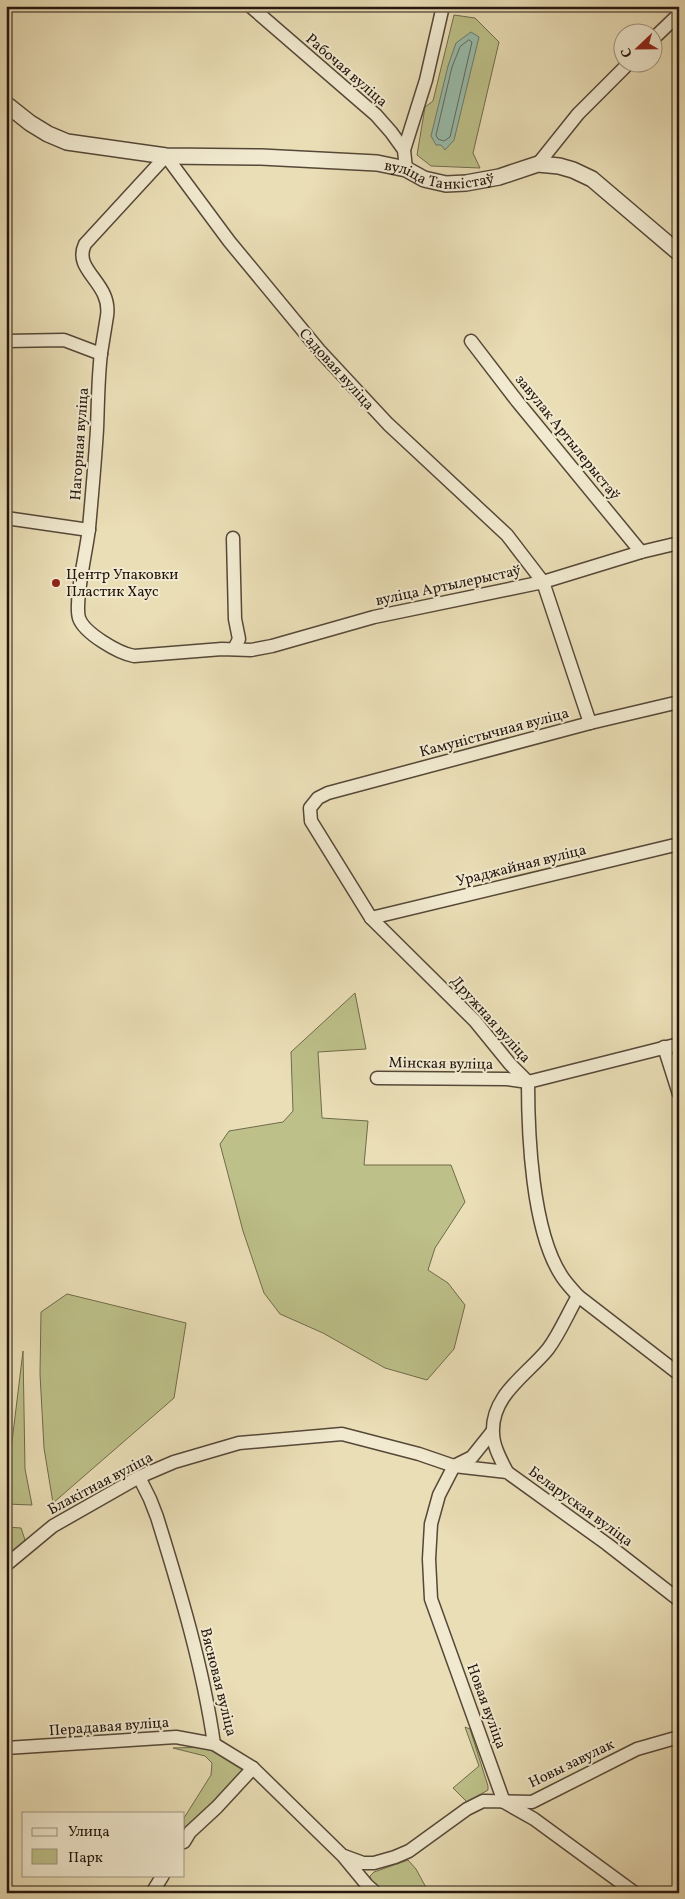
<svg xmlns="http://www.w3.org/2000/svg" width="685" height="1899" font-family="Vollkorn,serif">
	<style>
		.green { fill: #bdc089; stroke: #706b4c }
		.water { fill: #98bcab; stroke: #6a7a6c }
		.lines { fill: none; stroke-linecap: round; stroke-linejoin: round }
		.shore { stroke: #5e695c; stroke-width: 1 }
		.minor-casing { stroke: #564838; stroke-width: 15 }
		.tertiary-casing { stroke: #564838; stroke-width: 18 }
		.minor { stroke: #f1ead0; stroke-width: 12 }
		.tertiary { stroke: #f1ead0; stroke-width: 15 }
		.poi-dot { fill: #8f2418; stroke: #f1ead0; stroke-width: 2 }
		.labels { text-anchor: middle; stroke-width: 4; stroke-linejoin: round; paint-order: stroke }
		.street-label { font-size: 15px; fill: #24160e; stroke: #f1ead0 }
		.poi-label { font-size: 15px; fill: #24160e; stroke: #f1ead0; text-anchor: start }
	</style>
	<rect width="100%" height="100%" fill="#eadeb6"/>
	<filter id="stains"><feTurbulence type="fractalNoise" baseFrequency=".004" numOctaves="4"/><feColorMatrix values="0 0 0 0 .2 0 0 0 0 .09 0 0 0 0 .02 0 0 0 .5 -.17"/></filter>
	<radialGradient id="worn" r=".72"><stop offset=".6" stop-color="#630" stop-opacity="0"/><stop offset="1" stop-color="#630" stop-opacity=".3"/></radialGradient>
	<g class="green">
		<polygon points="454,15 475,18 499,42 473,153 480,168 431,166 417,155 425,107 433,101"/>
		<polygon points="355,993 366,1049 318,1052 322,1118 368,1121 364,1165 451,1165 465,1202 435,1248 428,1270 448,1283 465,1305 454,1349 427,1380 385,1368 323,1333 280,1314 264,1293 243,1231 220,1144 229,1131 283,1122 293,1111 291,1052"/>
		<polygon points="67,1294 186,1323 174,1398 53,1503 44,1448 40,1374 41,1312"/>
		<polygon points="23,1351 25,1469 32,1505 6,1504 6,1451 11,1450"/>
		<polygon points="6,1527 21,1528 27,1546 6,1557"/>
		<polygon points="465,1727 470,1729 488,1786 488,1790 467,1802 453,1788 479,1766"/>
		<polygon points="210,1747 243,1769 210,1806 192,1821 184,1832 184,1818 211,1775 212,1763 205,1756 173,1748"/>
		<polygon points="408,1860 416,1869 429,1893 384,1893 371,1881 370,1876 374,1872"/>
	</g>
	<polygon class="water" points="471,32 479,37 454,140 445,150 441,145 436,145 431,136 448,66 456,43"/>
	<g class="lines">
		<polygon class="shore" points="469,40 472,42 450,137 444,141 438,139 436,135 452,67 460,47"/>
		<defs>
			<g id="minor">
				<polyline points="250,6 376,115 391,132 404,150 406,169"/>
				<polyline points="652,40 679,14"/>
				<polyline points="404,150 426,80 443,6"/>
				<polyline points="538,164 578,114 630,62"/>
				<polyline points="6,341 64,340 101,354"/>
				<polyline points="471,341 517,401 641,552"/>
				<polyline points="6,518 89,530"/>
				<polyline points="233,538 235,619 239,639 234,649"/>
				<path d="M590 723 543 582 507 535 388 424 319 350 229 241 166 156 85 244C72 271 112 282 107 316 105 328 103 341 101 353 98 378 98 404 97 429 95 462 92 495 89 528 87 549 74 601 79 618 84 633 118 653 134 656L222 649 251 650 272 646 374 617 543 582 641 552 679 543"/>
				<polyline points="371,918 679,844"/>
				<polyline points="664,1047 679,1094"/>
				<polyline points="377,1078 507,1079 528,1082 679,1044"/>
				<polyline points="578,1296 679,1374"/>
				<polyline points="454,1466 439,1495 431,1524 429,1559 431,1599 504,1802 534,1819 635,1893"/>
				<polyline points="454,1466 472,1457 492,1432"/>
				<path d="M507 1472C501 1460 493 1446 493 1433 491 1395 527 1375 548 1349 560 1333 568 1313 578 1296 572 1289 565 1282 561 1275 532 1230 528 1135 528 1082L510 1064 475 1021 371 918 311 821 310 808 318 798 328 793 590 723 679 702"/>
				<path d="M139 1477 150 1499 157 1517C180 1591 203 1667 214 1744"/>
				<polyline points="6,1565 53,1526 139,1477 174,1462 239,1443 342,1434 419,1454 454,1466 507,1472 607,1544 679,1600"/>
				<polyline points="6,1748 176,1737 214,1744 253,1768 343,1856 367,1885 376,1893"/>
				<polyline points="184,1842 190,1832 217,1807 253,1768"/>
				<polyline points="344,1856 363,1863 374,1863 395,1857 409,1851 467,1809 483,1801 532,1802 637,1749 679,1737"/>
				<polyline points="152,1893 163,1875"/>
			</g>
			<g id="tertiary">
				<path id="s1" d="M6 104 30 123 48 134 67 142 166 156 261 157 377 163 406 169 424 179 446 184 466 183 499 177 538 164 559 166 573 170 592 179 679 253"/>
			</g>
		</defs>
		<use href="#minor" class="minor-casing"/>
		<use href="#tertiary" class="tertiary-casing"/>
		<use href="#minor" class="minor"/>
		<use href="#tertiary" class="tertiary"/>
	</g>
	<circle class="poi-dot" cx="56" cy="583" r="5"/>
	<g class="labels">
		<g class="street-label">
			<text transform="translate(347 70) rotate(41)" y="5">Рабочая вуліца</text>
			<text dy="5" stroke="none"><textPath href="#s1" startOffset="448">вуліца Танкістаў</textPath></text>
			<text transform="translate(337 369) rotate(48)" y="5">Садовая вуліца</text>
			<text transform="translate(568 437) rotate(51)" y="5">завулак Артылерыстаў</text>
			<text transform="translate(79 444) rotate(-86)" y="5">Нагорная вуліца</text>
			<text transform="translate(448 585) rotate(-12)" y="5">вуліца Артылерыстаў</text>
			<text transform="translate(494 732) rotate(-15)" y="5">Камуністычная вуліца</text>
			<text transform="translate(521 865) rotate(-14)" y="5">Ураджайная вуліца</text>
			<text transform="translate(491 1019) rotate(48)" y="5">Дружная вуліца</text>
			<text transform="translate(441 1063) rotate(1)" y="5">Мінская вуліца</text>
			<text transform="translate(100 1483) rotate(-28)" y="5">Блакітная вуліца</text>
			<text transform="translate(581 1506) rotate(36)" y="5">Беларуская вуліца</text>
			<text transform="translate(219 1682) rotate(76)" y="5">Вясновая вуліца</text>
			<text transform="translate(487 1706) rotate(70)" y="5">Новая вуліца</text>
			<text transform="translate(109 1726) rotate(-4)" y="5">Перадавая вуліца</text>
			<text transform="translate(571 1763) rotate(-26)" y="5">Новы завулак</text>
		</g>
		<g class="poi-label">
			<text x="66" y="579">Центр Упаковки<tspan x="66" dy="17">Пластик Хаус</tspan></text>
		</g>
	</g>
	<rect width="685" height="1899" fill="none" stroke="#eadeb6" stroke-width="25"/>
	<rect x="8" y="8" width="670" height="1884" fill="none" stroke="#24160e" stroke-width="2.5"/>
	<rect x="12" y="12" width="660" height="1874" fill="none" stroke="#24160e"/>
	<rect x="22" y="1812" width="162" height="65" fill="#f1ead0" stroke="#9f9582"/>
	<rect x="32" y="1828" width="25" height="8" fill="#f1ead0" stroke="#9f9582"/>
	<text x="68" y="1836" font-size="15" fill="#24160e">Улица</text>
	<rect x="32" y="1849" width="25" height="15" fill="#bdc089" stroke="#9f9582"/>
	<text x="68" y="1862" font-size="15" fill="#24160e">Парк</text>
	<g transform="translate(638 48) rotate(248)"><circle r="24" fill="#f1ead0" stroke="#9f9582"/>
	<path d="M0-4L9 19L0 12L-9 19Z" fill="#8f2418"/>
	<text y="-8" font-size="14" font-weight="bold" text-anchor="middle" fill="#24160e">С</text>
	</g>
	<rect width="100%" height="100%" filter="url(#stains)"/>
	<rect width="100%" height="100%" fill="url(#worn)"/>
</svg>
